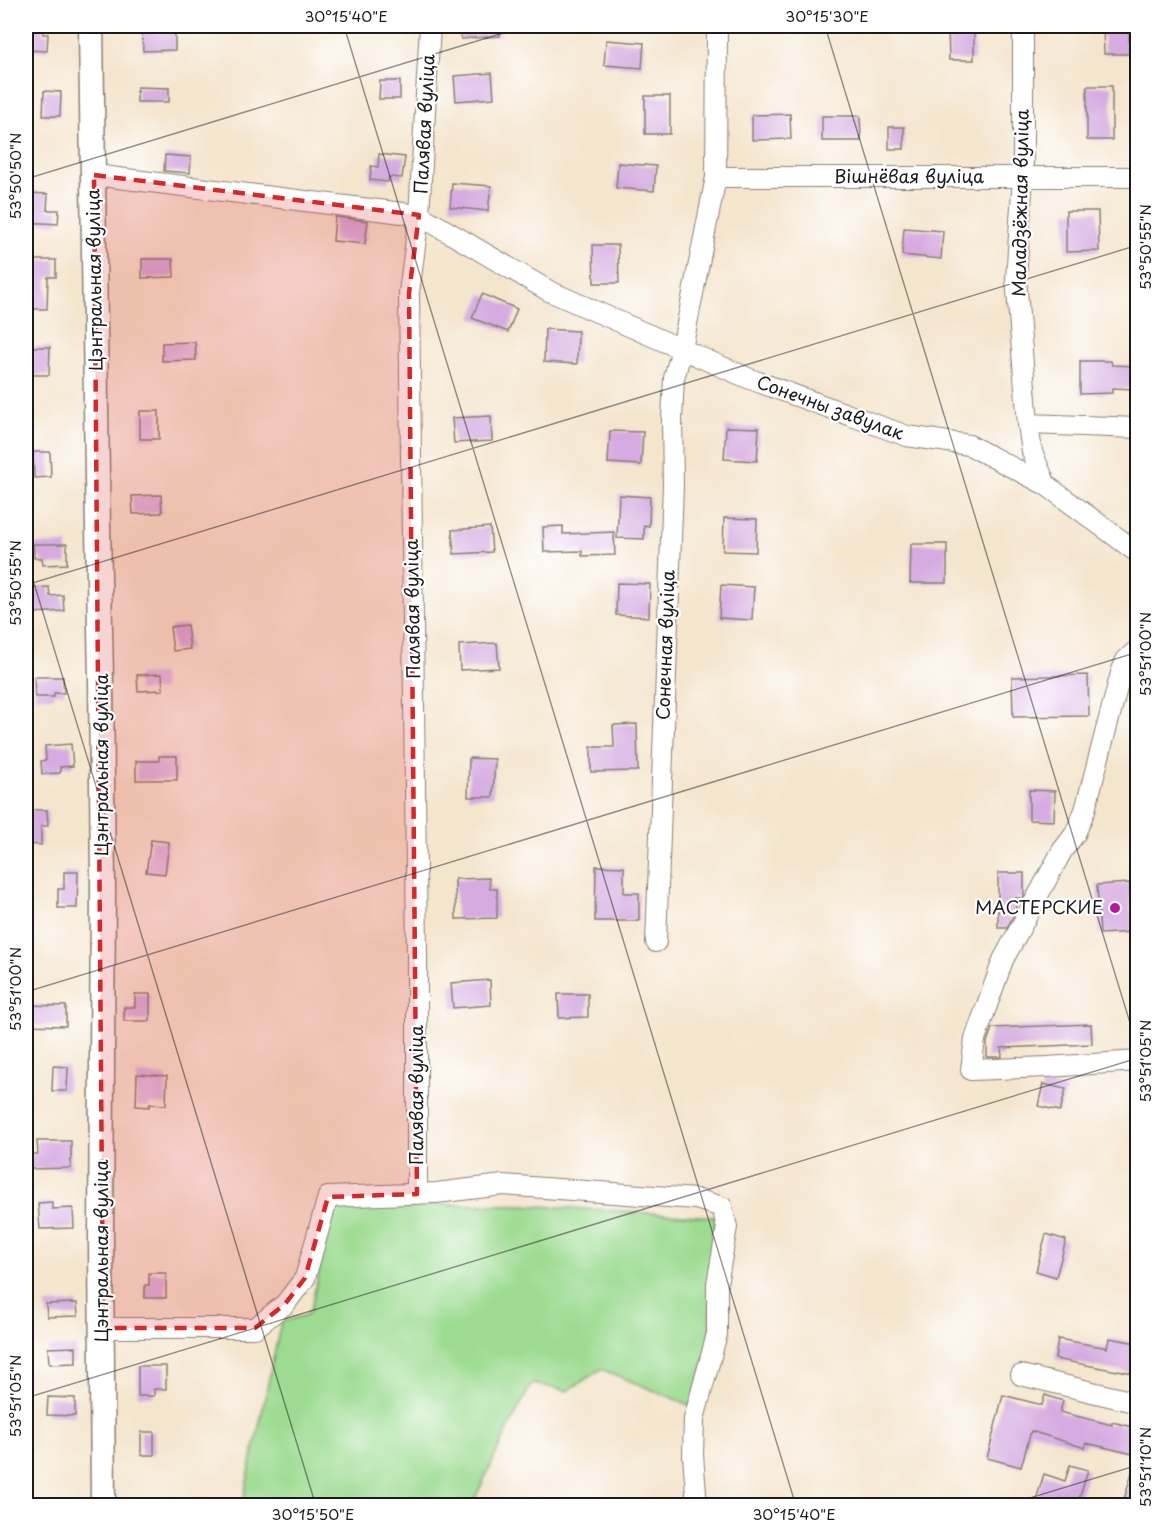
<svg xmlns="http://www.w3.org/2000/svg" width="1163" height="1531" font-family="'Playpen Sans',sans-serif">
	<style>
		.green { fill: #9cdb91; stroke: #5c7c56; stroke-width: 1.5 }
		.building { fill: #d6abe1 }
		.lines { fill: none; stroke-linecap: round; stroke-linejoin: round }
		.minor-casing { stroke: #888074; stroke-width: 22 }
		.tertiary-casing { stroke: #888074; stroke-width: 27 }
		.minor { stroke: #fff; stroke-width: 20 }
		.tertiary { stroke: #fff; stroke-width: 24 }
		.marked { fill: #d62828; fill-opacity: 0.2; stroke: #d62828; stroke-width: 4.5; stroke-dasharray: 12 8; stroke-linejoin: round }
		.ticks { fill: none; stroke: #1c1c1c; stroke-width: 1.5; stroke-opacity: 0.45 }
		.poi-dot { fill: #b5179e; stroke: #fff; stroke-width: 2 }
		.labels { text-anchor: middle; stroke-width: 4.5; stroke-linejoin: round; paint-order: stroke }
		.street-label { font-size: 18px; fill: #1c1c1c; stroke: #fff }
		.poi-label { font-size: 18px; fill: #1c1c1c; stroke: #fff; text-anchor: end }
		.neatline { fill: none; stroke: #1c1c1c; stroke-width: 2 }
		.ticks-label { font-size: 15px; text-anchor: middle; fill: #1c1c1c }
	</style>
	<rect width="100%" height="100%" fill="#fff"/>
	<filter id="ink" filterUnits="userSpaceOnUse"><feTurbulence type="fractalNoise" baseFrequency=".0167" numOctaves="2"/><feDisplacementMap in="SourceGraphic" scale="12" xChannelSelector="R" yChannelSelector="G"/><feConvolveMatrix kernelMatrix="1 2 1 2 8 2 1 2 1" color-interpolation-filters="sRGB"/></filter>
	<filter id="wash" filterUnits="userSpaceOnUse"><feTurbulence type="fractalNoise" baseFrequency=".008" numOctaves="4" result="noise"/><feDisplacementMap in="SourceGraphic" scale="24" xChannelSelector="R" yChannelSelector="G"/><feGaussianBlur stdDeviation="1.35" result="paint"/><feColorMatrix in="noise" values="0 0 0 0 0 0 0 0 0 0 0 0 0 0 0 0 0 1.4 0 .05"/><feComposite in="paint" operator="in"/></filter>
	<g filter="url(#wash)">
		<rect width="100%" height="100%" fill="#f4e5cd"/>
		<polygon class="green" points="333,1204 522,1205 715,1217 709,1345 692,1406 601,1369 567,1391 532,1383 502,1441 472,1505 242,1506 281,1322 306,1315 311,1309"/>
		<g id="blocks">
			<g class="building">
				<polygon points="142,26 175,26 175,50 143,51"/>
				<polygon points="460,26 500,26 500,36 461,39"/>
				<polygon points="948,26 974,26 974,60 949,60"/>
				<polygon points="1103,26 1129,26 1129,54 1104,54"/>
				<polygon points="26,27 43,28 43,34 48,34 47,51 26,50"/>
				<polygon points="606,40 644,43 642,68 604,65"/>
				<polygon points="492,73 494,98 456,101 454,76"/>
				<polygon points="380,81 400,81 400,99 379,99"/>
				<rect x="1087" y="86" width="25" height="54"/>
				<polygon points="137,87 169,88 169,102 137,102"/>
				<polygon points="44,91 61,92 60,116 43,116"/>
				<rect x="645" y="96" width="25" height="38"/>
				<polygon points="790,114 791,139 752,140 752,115"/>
				<polygon points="822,116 860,116 861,141 822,141"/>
				<rect x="889" y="127" width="15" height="22"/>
				<polygon points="379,154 405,157 402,178 389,177 388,182 370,180 371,166 378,167"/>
				<polygon points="165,155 191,157 190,173 164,171"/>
				<polygon points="618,163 656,166 654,191 616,188"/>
				<polygon points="452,183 491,186 488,211 450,207"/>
				<polygon points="27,193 48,194 47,210 59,210 58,224 26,222"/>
				<polygon points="1066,211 1098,211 1099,251 1066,252"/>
				<polygon points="335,217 368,221 365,244 333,241"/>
				<polygon points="904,228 943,231 941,259 902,255"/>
				<polygon points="593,245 618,245 619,283 594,283"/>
				<polygon points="142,259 173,259 174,277 142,278"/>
				<polygon points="26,260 56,260 56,277 48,277 47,309 27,309"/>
				<polygon points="482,294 517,309 508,332 472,318"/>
				<polygon points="545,329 578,331 577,364 544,362"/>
				<polygon points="195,342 196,360 162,361 162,343"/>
				<polygon points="29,347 50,347 49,375 29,375"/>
				<polygon points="1080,361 1111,361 1112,365 1137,366 1136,389 1112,388 1112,393 1080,394"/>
				<rect x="140" y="411" width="19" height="28"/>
				<polygon points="491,416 492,441 454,443 452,418"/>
				<polygon points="726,427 759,428 757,461 724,459"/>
				<polygon points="610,431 643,432 641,465 608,463"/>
				<polygon points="33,452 50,452 51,477 34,478"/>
				<polygon points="161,495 162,513 133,514 132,496"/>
				<polygon points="619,495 650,497 649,526 644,525 644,539 617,538"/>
				<polygon points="724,518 757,519 756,552 723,551"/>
				<polygon points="563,526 563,534 614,532 615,555 582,556 582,551 544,552 543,527"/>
				<polygon points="490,527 492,552 454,554 452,530"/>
				<polygon points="33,544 67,544 67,564 43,565 42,558 34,558"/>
				<polygon points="911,544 947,544 947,583 910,583"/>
				<polygon points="617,583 650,584 649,617 616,615"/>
				<polygon points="721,585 754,587 752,620 719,618"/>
				<polygon points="49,587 50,596 63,595 64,611 34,613 32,588"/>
				<polygon points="187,625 190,649 173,651 170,627"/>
				<polygon points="497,643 499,668 460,670 459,645"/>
				<polygon points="162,674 163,690 138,691 137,675"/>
				<polygon points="1088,675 1089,716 1013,717 1012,677"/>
				<polygon points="34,677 63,677 64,693 54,693 54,697 35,697"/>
				<polygon points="637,724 638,771 591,772 591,747 614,747 613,725"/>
				<polygon points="71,744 73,766 60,767 60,773 42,774 41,761 46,760 45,746"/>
				<polygon points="159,756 177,756 177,780 136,780 136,761 159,761"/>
				<polygon points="469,758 495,759 493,797 468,797"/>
				<polygon points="1029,790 1055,791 1054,821 1029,820"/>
				<polygon points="26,810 47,810 48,826 41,826 41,845 26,844"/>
				<polygon points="151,840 169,842 165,874 146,872"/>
				<polygon points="596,866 624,867 624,893 639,893 639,921 595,921"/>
				<polygon points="64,872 78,872 77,908 58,908 58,889 64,889"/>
				<polygon points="998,873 1024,873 1024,897 1023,898 1016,898 1016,910 1007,928 998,928"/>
				<polygon points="489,878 490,889 497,889 497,918 456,919 455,879"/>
				<polygon points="1130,883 1132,932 1100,934 1097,885"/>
				<polygon points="490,980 491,1005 453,1008 451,983"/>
				<polygon points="135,994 150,994 150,1021 124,1021 124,1007 135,1007"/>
				<polygon points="558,994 588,994 588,1017 559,1018"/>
				<polygon points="26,1005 66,1006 66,1026 26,1025"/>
				<polygon points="1091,1024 1092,1044 1001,1048 1002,1057 987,1057 987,1042 992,1028"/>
				<polygon points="53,1066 68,1067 67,1091 52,1091"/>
				<polygon points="137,1074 167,1076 166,1105 150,1104 149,1107 136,1106"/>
				<polygon points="1043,1084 1066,1089 1060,1111 1038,1106"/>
				<polygon points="37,1141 71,1141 71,1168 30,1169 30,1154 38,1154"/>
				<polygon points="52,1202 52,1209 73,1208 74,1228 40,1229 38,1203"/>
				<polygon points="1046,1234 1066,1240 1056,1277 1036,1271"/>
				<polygon points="149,1273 166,1273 166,1298 145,1298 145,1285 149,1285"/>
				<polygon points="77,1303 78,1316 47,1317 46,1304"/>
				<polygon points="1109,1338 1137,1343 1137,1374 1118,1370 1117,1371 1055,1359 1058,1339 1107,1348"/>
				<polygon points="76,1347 76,1363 49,1364 48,1348"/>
				<polygon points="138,1366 166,1366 166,1389 154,1389 154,1396 138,1396"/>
				<polygon points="1003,1395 1042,1405 1045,1395 1063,1401 1060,1412 1112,1425 1112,1422 1137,1428 1133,1454 1086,1443 1085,1448 1031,1431 1021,1467 987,1458"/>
				<polygon points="48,1397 75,1398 75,1416 47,1415"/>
				<rect x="141" y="1432" width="13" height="23"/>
				<polygon points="1070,1465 1088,1470 1077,1506 1044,1506 1035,1503 1044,1474 1065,1481"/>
				<polygon points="1134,1466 1137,1466 1137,1506 1122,1506"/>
			</g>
		</g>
	</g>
	<g filter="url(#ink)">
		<use href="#blocks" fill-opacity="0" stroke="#888074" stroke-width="1.5"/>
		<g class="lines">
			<defs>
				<g id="minor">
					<polyline points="1023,26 1023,177 1016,279 1028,424 1032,452 1046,485"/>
					<polyline points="94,175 419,215 549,291 750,379 907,436 969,445 1046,485 1138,553"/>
					<polyline points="716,177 1138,177"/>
					<polyline points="1028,424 1138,428"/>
					<polyline points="1138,649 1126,660 1121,673 1085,810 1075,834 1062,851 1003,960 975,1039 971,1070 1047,1067 1138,1061"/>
					<polyline points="656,942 673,485 672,419 674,378 682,349 716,177 717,26"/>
					<polyline points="417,1194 417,952 409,293 419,215 430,26"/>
					<polyline points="103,1328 255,1328 285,1304 305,1278 328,1197 436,1193 503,1185 696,1199 722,1207 727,1227 717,1284 717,1334 694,1419 693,1455 697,1506"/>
					<polyline points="1021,1375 1138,1403"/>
				</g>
				<polyline id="tertiary" points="91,26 97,477 101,679 103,886 101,1240 103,1506"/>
			</defs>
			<use href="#minor" class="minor-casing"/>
			<use href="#tertiary" class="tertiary-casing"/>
			<use href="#minor" class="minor"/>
			<use href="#tertiary" class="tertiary"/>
		</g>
	</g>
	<path class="marked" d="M94 175 419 215 409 293 417 1194 328 1197 305 1278 285 1304 255 1328H103Z"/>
	<path class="ticks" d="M344 26 796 1506M825 26 1138 1049M26 179 526 26M26 557 316 1506M26 585 1138 245M26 992 1138 652M26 1398 1138 1058M1004 1506 1138 1465"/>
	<circle class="poi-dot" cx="1115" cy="908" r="6"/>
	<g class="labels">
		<g class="street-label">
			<text transform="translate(425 124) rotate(-87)" y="6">Палявая вуліца</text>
			<text x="909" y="183">Вішнёвая вуліца</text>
			<text transform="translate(1021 203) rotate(-89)" y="6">Маладзёжная вуліца</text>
			<text transform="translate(95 280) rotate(-91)" y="6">Цэнтральная вуліца</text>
			<text transform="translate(830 408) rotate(20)" y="6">Сонечны завулак</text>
			<text transform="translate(413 609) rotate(-91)" y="6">Палявая вуліца</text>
			<text transform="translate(666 645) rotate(-88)" y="6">Сонечная вуліца</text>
			<text transform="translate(102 765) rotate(-90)" y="6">Цэнтральная вуліца</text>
			<text transform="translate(417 1095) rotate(-90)" y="6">Палявая вуліца</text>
			<text transform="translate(102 1251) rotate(-90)" y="6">Цэнтральная вуліца</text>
		</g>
		<g class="poi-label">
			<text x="1103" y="914">МАСТЕРСКИЕ</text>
		</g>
	</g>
	<rect width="1163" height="1531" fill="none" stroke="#fff" stroke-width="66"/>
	<rect x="33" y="33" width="1097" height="1465" class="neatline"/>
	<g class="ticks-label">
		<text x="346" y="22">30°15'40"E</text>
		<text x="827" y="22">30°15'30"E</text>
		<text transform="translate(16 176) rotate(-90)" y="5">53°50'50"N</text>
		<text transform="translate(1146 247) rotate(-90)" y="5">53°50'55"N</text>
		<text transform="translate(16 583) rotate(-90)" y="5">53°50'55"N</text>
		<text transform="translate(1146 654) rotate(-90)" y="5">53°51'00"N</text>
		<text transform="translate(16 989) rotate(-90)" y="5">53°51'00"N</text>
		<text transform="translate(1146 1061) rotate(-90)" y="5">53°51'05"N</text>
		<text transform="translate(16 1396) rotate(-90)" y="5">53°51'05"N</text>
		<text transform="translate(1146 1467) rotate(-90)" y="5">53°51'10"N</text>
		<text x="313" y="1520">30°15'50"E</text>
		<text x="794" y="1520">30°15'40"E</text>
	</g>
</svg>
